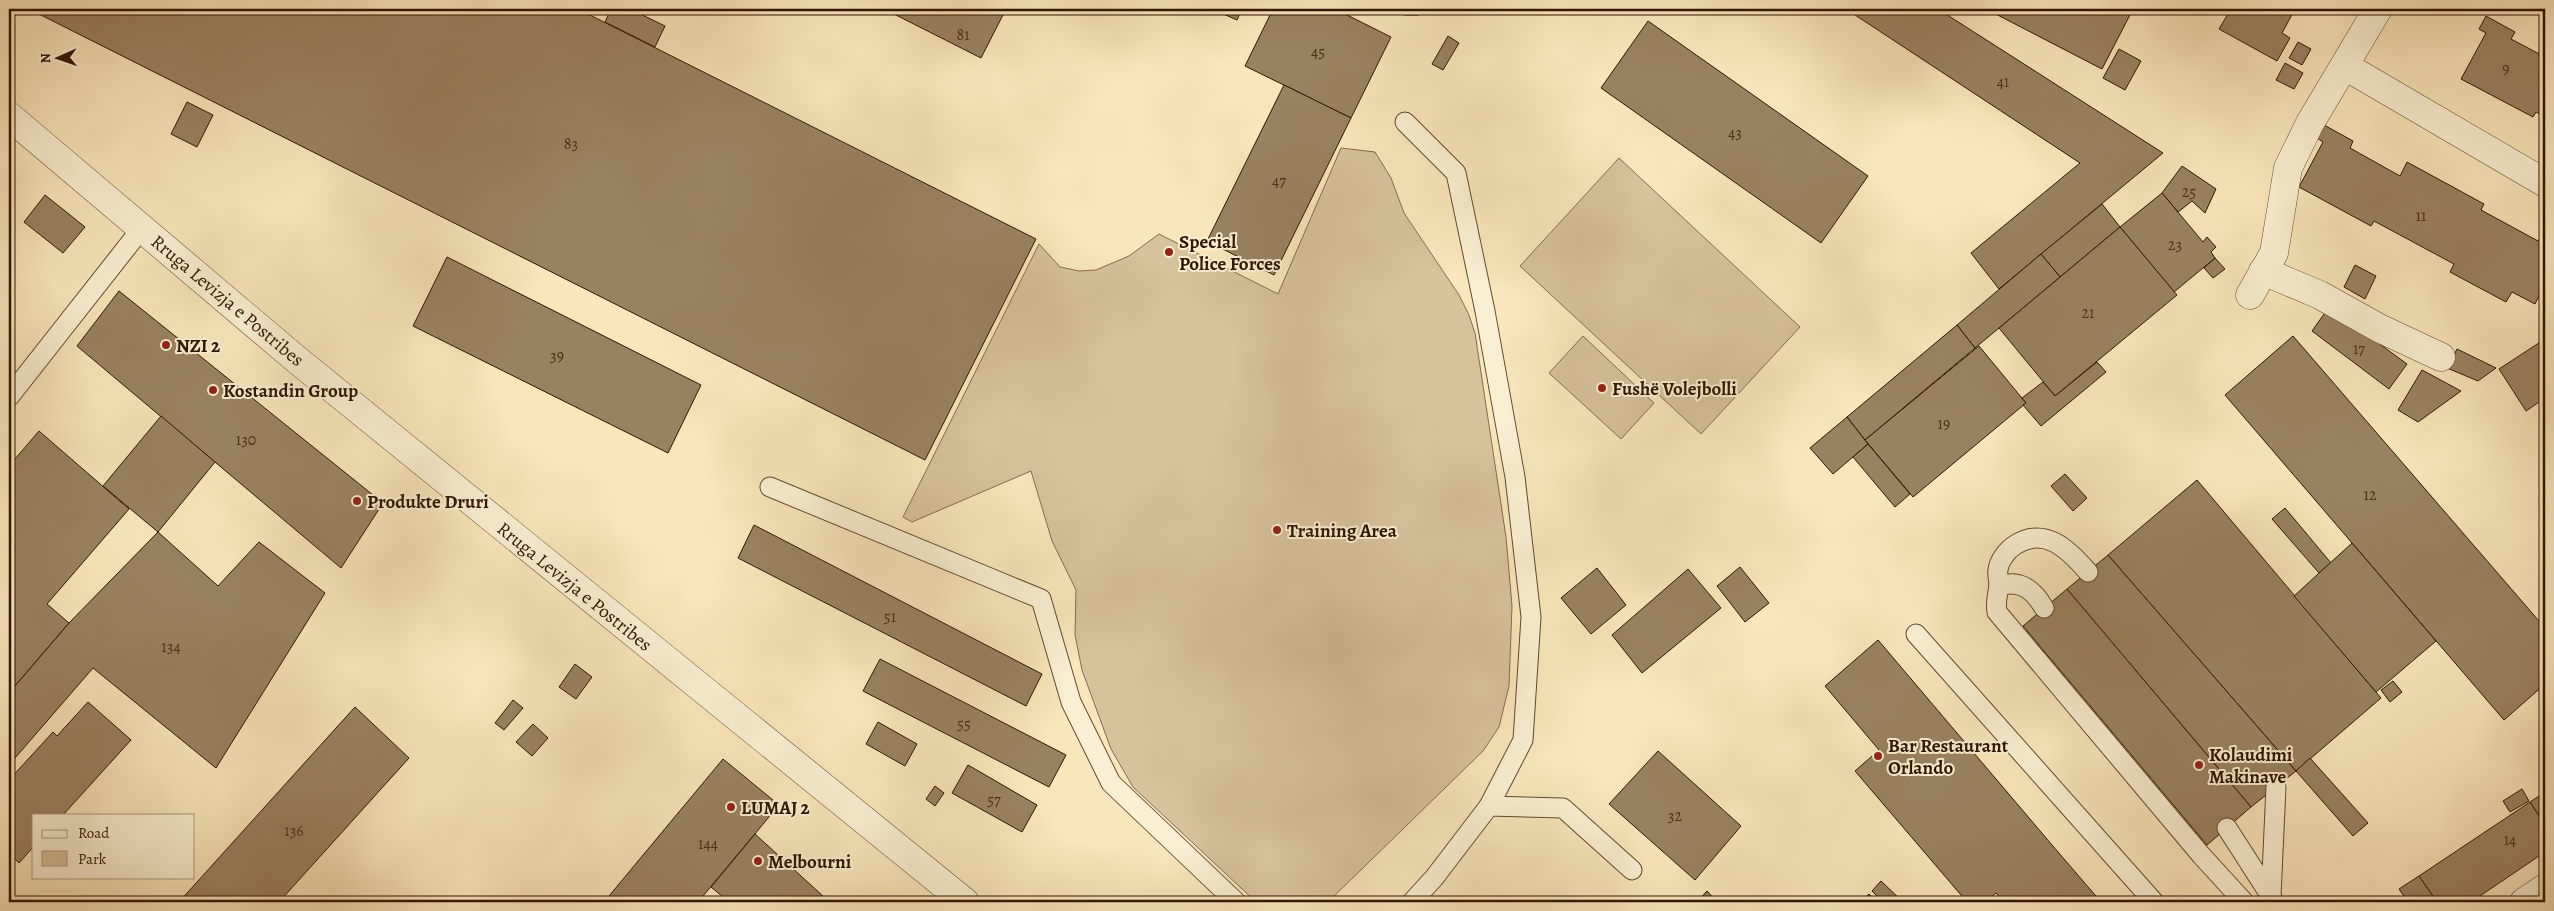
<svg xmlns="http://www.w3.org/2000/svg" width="2554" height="911" font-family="Alegreya,serif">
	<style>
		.green { fill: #d7c29c; stroke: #846c4e }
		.building { fill: #998262; stroke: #301500 }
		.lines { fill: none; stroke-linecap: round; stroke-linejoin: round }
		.service-casing { stroke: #62492f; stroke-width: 21 }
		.minor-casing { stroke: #62492f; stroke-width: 29 }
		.tertiary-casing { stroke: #62492f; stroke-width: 29 }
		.secondary-casing { stroke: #301500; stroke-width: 29 }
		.service { stroke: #fbefd3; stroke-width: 19 }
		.minor { stroke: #fbefd3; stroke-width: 28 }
		.tertiary { stroke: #fbefd3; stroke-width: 28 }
		.secondary { stroke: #fbefd3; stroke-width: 28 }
		.poi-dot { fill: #8f2418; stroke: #fbefd3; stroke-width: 2 }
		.labels { text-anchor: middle; stroke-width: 4; stroke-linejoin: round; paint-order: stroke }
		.number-label { font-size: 16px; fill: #4a3018 }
		.poi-label { font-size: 19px; font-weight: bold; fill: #301500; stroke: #fbefd3; text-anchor: start }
		.street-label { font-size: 19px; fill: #301500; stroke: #fbefd3 }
	</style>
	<rect width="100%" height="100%" fill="#f9e6bc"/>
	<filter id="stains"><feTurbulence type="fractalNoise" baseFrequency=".004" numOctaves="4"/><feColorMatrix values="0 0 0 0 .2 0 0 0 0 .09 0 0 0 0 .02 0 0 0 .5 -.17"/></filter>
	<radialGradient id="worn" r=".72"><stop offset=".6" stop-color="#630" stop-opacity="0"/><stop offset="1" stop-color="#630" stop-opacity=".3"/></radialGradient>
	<g class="green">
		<polygon points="1341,148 1375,152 1391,178 1404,213 1459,295 1469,315 1475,333 1506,537 1512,606 1509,686 1499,727 1483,751 1328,902 1256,902 1133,787 1111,749 1082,670 1075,635 1076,590 1052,541 1031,471 912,522 903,517 1039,244 1060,267 1079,271 1096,270 1129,256 1159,234 1278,294"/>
		<polygon points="1619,158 1800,327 1701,434 1520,266"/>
		<polygon points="1583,336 1654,403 1621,439 1549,373"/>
	</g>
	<g class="building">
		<polygon points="29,9 578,9 1036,239 925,460"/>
		<polygon points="611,9 630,9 665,26 655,47 605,22"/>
		<polygon points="884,9 1006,9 981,58"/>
		<polygon points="1212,9 1242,9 1237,20"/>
		<polygon points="1273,9 1335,9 1391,37 1351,118 1245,66"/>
		<polygon points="1405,9 1418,9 1419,15 1404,15"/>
		<polygon points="1846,9 1938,9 2163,153 1999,289 1971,253 2080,163"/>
		<polygon points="1986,9 2133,9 2102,69"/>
		<polygon points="2231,9 2295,9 2282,33 2290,38 2277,61 2219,29"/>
		<polygon points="2486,16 2515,32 2511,39 2545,57 2545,117 2536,112 2533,117 2461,79 2486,33 2479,29"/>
		<polygon points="1648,21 1868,176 1821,243 1601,88"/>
		<polygon points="1448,36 1459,43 1443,70 1432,64"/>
		<polygon points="2298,42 2311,49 2302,65 2289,58"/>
		<polygon points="2119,49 2141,61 2125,90 2103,78"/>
		<polygon points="2285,63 2303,73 2294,89 2276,80"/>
		<polygon points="1284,85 1351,118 1274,275 1207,241"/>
		<polygon points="187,102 213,115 197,147 171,134"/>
		<polygon points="2324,125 2353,141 2350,148 2400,176 2407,162 2484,204 2481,210 2538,241 2543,233 2545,235 2545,284 2535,304 2512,292 2506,302 2450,272 2454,264 2374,221 2371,226 2299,187 2323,142 2317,138"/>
		<polygon points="2182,166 2216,189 2205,213 2192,201 2178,212 2162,193"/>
		<polygon points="2162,193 2203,242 2207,237 2216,247 2211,252 2215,258 2174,292 2120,227"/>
		<polygon points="45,195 85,227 63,253 24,222"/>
		<polygon points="2102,204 2120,227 2060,277 2041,254"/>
		<polygon points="2120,227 2177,295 2055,396 1999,328"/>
		<polygon points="2041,254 2060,277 1975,348 1957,325"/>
		<polygon points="447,257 701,385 668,453 413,326"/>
		<polygon points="2215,258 2225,269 2213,278 2204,268"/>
		<polygon points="2355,265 2376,276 2365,299 2344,287"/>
		<polygon points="119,291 383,503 341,568 77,346"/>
		<polygon points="2329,307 2407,364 2389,389 2312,331"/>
		<polygon points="1957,325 1975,348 1865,440 1847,417"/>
		<polygon points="2293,336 2545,628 2545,684 2504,720 2225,395"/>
		<polygon points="2545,339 2545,398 2526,411 2499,369"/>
		<polygon points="1979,346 2026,403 1913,497 1865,440"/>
		<polygon points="2457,349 2496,368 2478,381 2447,368"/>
		<polygon points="2097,362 2106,372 2041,426 2023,405 2026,403 2022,398 2043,382 2055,396"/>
		<polygon points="2422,370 2461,391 2418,422 2398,410"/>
		<polygon points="161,416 215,462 158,532 103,486"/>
		<polygon points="1847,417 1868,444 1833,474 1810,448"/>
		<polygon points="39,431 129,509 47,604 69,623 9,693 9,466"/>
		<polygon points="1868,444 1910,494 1895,507 1853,457"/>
		<polygon points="2065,474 2087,498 2073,511 2051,486"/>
		<polygon points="2197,480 2381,698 2296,771 2108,555"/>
		<polygon points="2285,508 2331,563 2319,573 2272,519"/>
		<polygon points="754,525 1042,674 1026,706 738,558"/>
		<polygon points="158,532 218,586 259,542 325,593 216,768 93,668 9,765 9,693 69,623"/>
		<polygon points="2352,543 2436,641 2376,692 2294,596"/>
		<polygon points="2108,555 2296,771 2251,807 2067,589"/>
		<polygon points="1740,567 1769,603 1745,622 1717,586"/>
		<polygon points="1597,568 1626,605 1591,634 1561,598"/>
		<polygon points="1688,569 1721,608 1642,673 1612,635"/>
		<polygon points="2067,589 2251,807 2207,845 2023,626"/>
		<polygon points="1878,640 2052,845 2101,902 2004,902 1996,893 1985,902 1967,902 1855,771 1879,750 1825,686"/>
		<polygon points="880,659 1066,755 1049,787 863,691"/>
		<polygon points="575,664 592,677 576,699 559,687"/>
		<polygon points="2393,681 2402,692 2390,702 2381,690"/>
		<polygon points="513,700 523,708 504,730 495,723"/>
		<polygon points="88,702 131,740 63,815 34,815 34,846 19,863 9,853 9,780 53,732 57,736"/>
		<polygon points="355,707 409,758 279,902 179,902"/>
		<polygon points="878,722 917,744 905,766 866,744"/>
		<polygon points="533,724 548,738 532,756 516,742"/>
		<polygon points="1658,751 1741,826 1695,880 1609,804"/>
		<polygon points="2310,758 2368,823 2353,836 2296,771"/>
		<polygon points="723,759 779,805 698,902 604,902"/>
		<polygon points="968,765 1037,805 1022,832 952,793"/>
		<polygon points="935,786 944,793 935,806 926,799"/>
		<polygon points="2522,789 2529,801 2510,812 2503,801"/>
		<polygon points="2545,792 2545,825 2530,802"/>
		<polygon points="2530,802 2545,825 2545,852 2471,902 2437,902 2419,876"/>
		<polygon points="755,834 824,897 820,902 729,902 711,887"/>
		<polygon points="2419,876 2437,902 2408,902 2399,889"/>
		<polygon points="1881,881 1903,902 1883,902 1872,891"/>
		<polygon points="1707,891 1717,902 1697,902"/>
		<polygon points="1869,894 1877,902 1861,902"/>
		<polygon points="860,896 861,902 841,902 841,901"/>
	</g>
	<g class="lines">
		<defs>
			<g id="service">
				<polyline points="1405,122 1456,173 1485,311 1515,477 1531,617 1523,740 1489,806"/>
				<polyline points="9,397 142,228"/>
				<polyline points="770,487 1041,599 1071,702 1111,783 1236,902"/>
				<path d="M2088 572C2068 549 2045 526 2015 545 2007 550 1999 561 1998 570 1997 575 1999 580 1999 585 1998 595 1995 601 1997 612L2201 855 2244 902"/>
				<path d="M1999 586C2020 579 2034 590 2044 608"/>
				<polyline points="1916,634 2154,902"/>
				<polyline points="2227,828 2272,898"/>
				<polyline points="2271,896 2276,787"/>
				<polyline points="1412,902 1434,878 1489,806 1563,808 1632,870"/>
			</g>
			<g id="minor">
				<polyline points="2345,66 2545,183"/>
				<polyline points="2263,271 2320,295 2379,328 2441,357"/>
				<polyline points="2250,295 2274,253 2288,168 2310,123 2378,9"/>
			</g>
			<polyline id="tertiary" points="9,116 296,359 965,902"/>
			<polyline id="secondary" points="2524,902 2545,888"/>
		</defs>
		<use href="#service" class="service-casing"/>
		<use href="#minor" class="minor-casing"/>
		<use href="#tertiary" class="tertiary-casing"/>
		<use href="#secondary" class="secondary-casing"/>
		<use href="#service" class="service"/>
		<use href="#minor" class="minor"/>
		<use href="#tertiary" class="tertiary"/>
		<use href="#secondary" class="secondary"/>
	</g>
	<g class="poi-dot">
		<circle cx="1169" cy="252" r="5"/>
		<circle cx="166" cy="345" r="5"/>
		<circle cx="1602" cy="388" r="5"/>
		<circle cx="213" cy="390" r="5"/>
		<circle cx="357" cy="501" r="5"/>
		<circle cx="1277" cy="530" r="5"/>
		<circle cx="1878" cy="756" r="5"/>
		<circle cx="2199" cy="765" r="5"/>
		<circle cx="731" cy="807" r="5"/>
		<circle cx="758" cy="861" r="5"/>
	</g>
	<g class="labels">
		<g class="number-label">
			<text x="963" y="40">81</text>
			<text x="1318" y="57">45</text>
			<text x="2506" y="74">9</text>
			<text x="2003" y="87">41</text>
			<text x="1735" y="138">43</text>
			<text x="571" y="149">83</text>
			<text x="1279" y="186">47</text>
			<text x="2189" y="197">25</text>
			<text x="2421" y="221">11</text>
			<text x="2175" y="250">23</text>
			<text x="2088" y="318">21</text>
			<text x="2359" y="354">17</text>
			<text x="557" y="361">39</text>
			<text x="1944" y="429">19</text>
			<text x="246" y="445">130</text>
			<text x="2370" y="500">12</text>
			<text x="890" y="622">51</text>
			<text x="171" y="652">134</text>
			<text x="964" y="729">55</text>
			<text x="994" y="805">57</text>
			<text x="1675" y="821">32</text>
			<text x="294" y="836">136</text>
			<text x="2510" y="845">14</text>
			<text x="708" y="849">144</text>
		</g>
		<g class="poi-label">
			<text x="1179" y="248">Special<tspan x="1179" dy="22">Police Forces</tspan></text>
			<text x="176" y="352">NZI 2</text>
			<text x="1612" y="395">Fushë Volejbolli</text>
			<text x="223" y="397">Kostandin Group</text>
			<text x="367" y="508">Produkte Druri</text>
			<text x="1287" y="537">Training Area</text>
			<text x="1888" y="752">Bar Restaurant<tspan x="1888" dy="22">Orlando</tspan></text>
			<text x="2209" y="761">Kolaudimi<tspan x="2209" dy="22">Makinave</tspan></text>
			<text x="741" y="814">LUMAJ 2</text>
			<text x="768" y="868">Melbourni</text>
		</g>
		<g class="street-label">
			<text transform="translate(228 300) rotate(40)" y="7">Rruga Levizja e Postribes</text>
			<text transform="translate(575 586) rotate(39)" y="7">Rruga Levizja e Postribes</text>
		</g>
	</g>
	<rect width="2554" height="911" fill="none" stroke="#f9e6bc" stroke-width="30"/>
	<rect x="10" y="10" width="2534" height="891" fill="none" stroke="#301500" stroke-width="2.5"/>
	<rect x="15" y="15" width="2524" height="881" fill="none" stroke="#301500"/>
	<rect x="32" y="814" width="162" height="65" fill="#fbefd3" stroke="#aa987f"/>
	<rect x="42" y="830" width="25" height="8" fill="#fbefd3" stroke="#aa987f"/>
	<text x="78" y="838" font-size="15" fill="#301500">Road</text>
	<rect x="42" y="851" width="25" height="15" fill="#d7c29c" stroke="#aa987f"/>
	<text x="78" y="864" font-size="15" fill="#301500">Park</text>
	<g transform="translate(58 58) rotate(268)" stroke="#fbefd3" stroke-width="4" paint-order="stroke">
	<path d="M0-4L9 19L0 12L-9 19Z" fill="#301500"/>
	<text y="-8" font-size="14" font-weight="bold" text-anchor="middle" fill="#301500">N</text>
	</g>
	<rect width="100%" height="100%" filter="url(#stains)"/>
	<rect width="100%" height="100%" fill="url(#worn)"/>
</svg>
